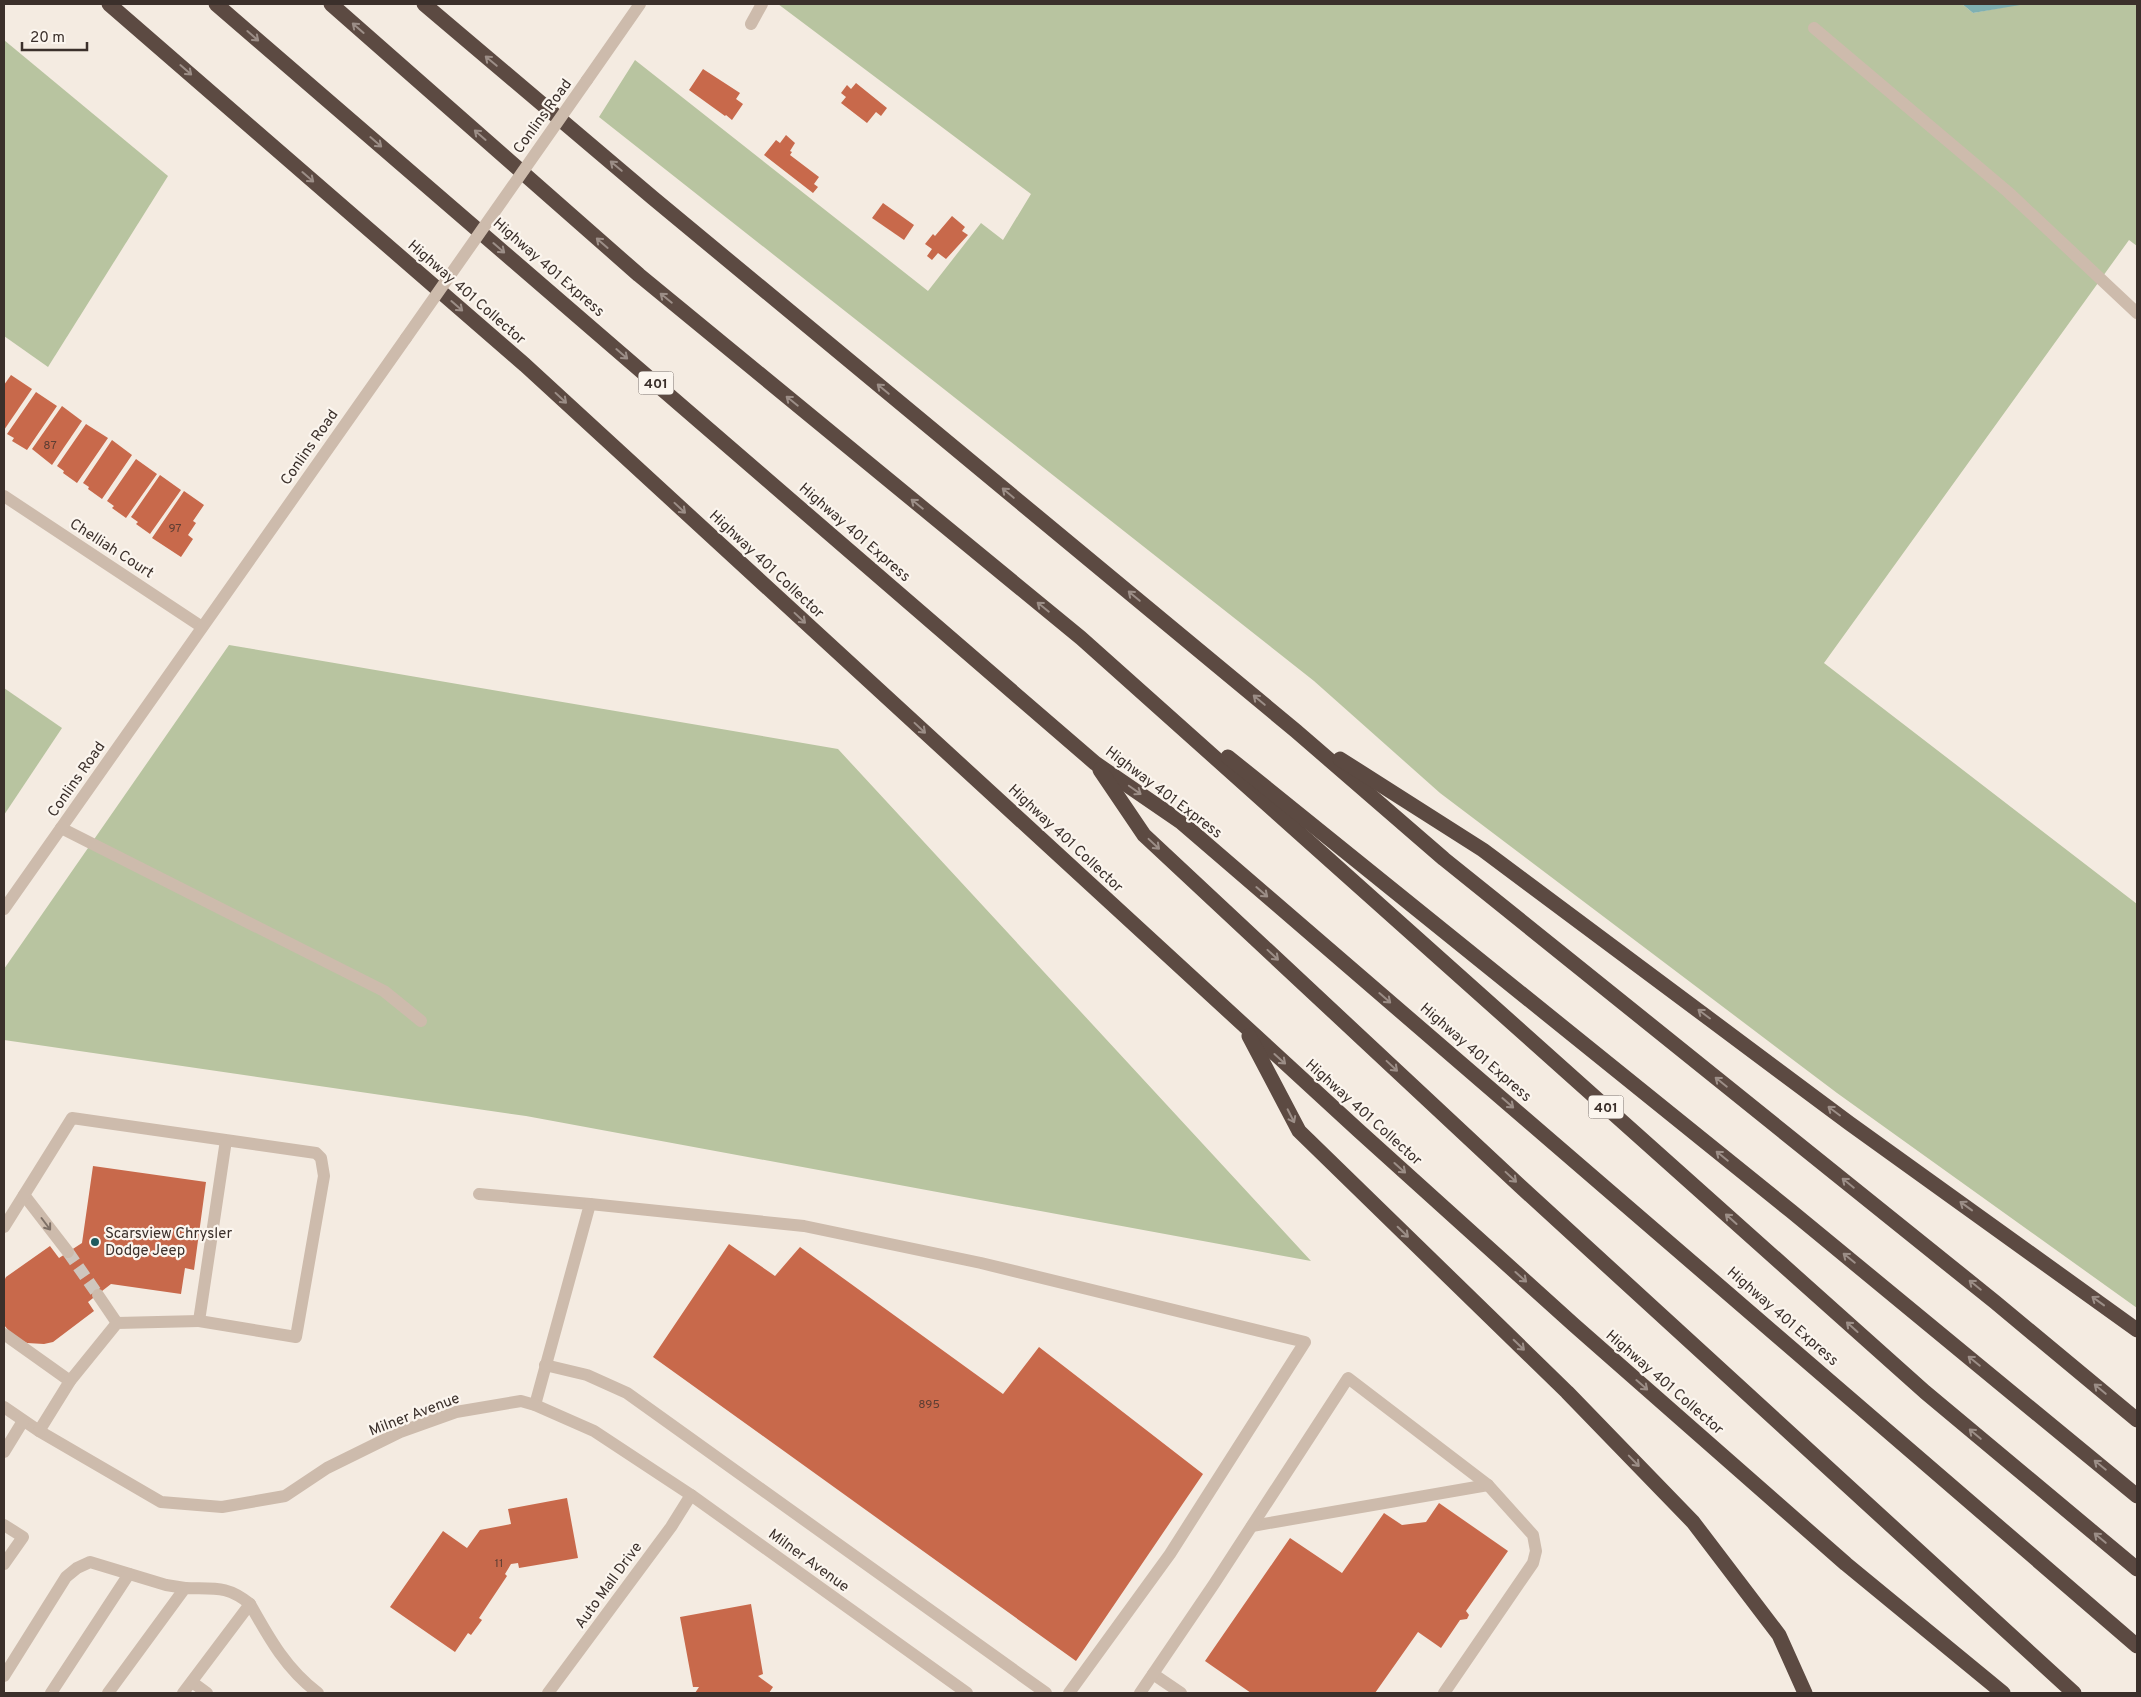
<svg xmlns="http://www.w3.org/2000/svg" width="2141" height="1697" font-family="Overpass,sans-serif">
	<style>
		.green { fill: #b8c4a0 }
		.water { fill: #7fb0b2 }
		.building { fill: #c8694b }
		.lines { fill: none; stroke-linecap: round; stroke-linejoin: round }
		.minor-tunnel { stroke: #cfc6bd; stroke-width: 12; stroke-dasharray: 12 6; stroke-linecap: butt }
		.minor { stroke: #cdbbac; stroke-width: 12 }
		.highway { stroke: #5c4a42; stroke-width: 15 }
		.minor-bridge { stroke: #cdbbac; stroke-width: 12 }
		.oneway { stroke: #9c8e87 }
		.oneway2 { stroke: #7d6f65 }
		.poi-dot { fill: #1f5a5e; stroke: #fbf5ee; stroke-width: 2 }
		.labels { text-anchor: middle; stroke-width: 4.5; stroke-linejoin: round; paint-order: stroke }
		.number-label { font-size: 12px; fill: #5e3e33 }
		.shield { fill: #fbf5ee; stroke: #756b66; stroke-width: 1 }
		.shield-label { font-size: 14px; font-weight: bold; fill: #3b302b }
		.street-label { font-size: 15px; fill: #3b302b; stroke: #fbf5ee }
		.poi-label { font-size: 15px; fill: #3b302b; stroke: #fbf5ee; text-anchor: start }
	</style>
	<rect width="100%" height="100%" fill="#f4ebe1"/>
	<g class="green">
		<polygon points="778,4 1962,4 1973,13 2020,4 2137,4 2137,246 2129,240 1824,663 2137,904 2137,1308 1837,1093 1440,793 1314,681 599,117 635,60 928,291 981,223 1003,240 1031,194"/>
		<polygon points="4,40 168,176 48,367 4,336"/>
		<polygon points="229,645 838,749 1311,1261 526,1116 4,1040 4,969"/>
		<polygon points="4,688 62,728 4,815"/>
	</g>
	<polygon class="water" points="1962,4 2020,4 2020,5 1973,13"/>
	<g class="building">
		<polygon points="703,69 740,93 736,99 743,104 732,120 726,115 725,116 689,90"/>
		<polygon points="856,83 887,108 881,116 876,112 867,123 841,103 846,97 841,93 847,85 851,89"/>
		<polygon points="786,135 795,143 790,151 792,152 790,155 819,177 814,184 818,187 813,193 764,155 776,140 780,143"/>
		<polygon points="883,203 914,225 904,240 872,218"/>
		<polygon points="952,216 965,227 962,231 968,235 946,259 938,253 932,260 927,256 932,249 925,244 933,234 935,236"/>
		<polygon points="11,375 32,389 4,430 4,385"/>
		<polygon points="36,392 57,406 27,450 12,441 14,438 7,434"/>
		<polygon points="62,406 82,421 52,465 32,449"/>
		<polygon points="86,424 108,438 77,483 63,473 64,471 57,466"/>
		<polygon points="112,440 132,455 102,499 88,489 89,487 83,483"/>
		<polygon points="136,459 157,474 126,518 112,508 114,506 107,501"/>
		<polygon points="160,475 181,490 150,534 136,524 138,522 131,517"/>
		<polygon points="184,491 204,505 193,521 196,523 188,535 193,539 181,557 152,538"/>
		<polygon points="93,1166 206,1182 194,1270 185,1268 181,1294 111,1284 88,1302 94,1311 53,1342 44,1344 27,1343 14,1337 4,1325 4,1281 6,1277 50,1246 59,1258 82,1243"/>
		<polygon points="729,1244 775,1276 800,1247 1003,1394 1039,1347 1203,1474 1076,1661 653,1357"/>
		<polygon points="567,1498 578,1558 519,1568 518,1563 511,1564 505,1574 507,1576 479,1618 482,1620 471,1635 468,1633 455,1652 390,1607 443,1531 467,1548 480,1530 511,1524 508,1509"/>
		<polygon points="1439,1503 1508,1551 1466,1611 1469,1615 1467,1619 1460,1620 1441,1648 1418,1632 1375,1693 1251,1693 1205,1661 1290,1538 1342,1573 1384,1513 1402,1525 1426,1522"/>
		<polygon points="751,1604 763,1674 758,1676 773,1687 769,1693 695,1693 699,1687 693,1687 680,1617"/>
	</g>
	<g class="lines">
		<polyline class="minor-tunnel" points="68,1252 98,1295"/>
		<g class="minor">
			<polyline points="751,24 762,4"/>
			<polyline points="1814,28 2008,192 2137,313"/>
			<polyline points="587,80 640,4"/>
			<polyline points="4,496 202,627"/>
			<polyline points="61,828 384,991 421,1021"/>
			<polyline points="4,909 406,338"/>
			<polyline points="479,1194 590,1204 535,1405"/>
			<polyline points="24,1195 68,1252"/>
			<polyline points="590,1204 804,1226 981,1263 1305,1342 1170,1554 1069,1693"/>
			<polyline points="4,1227 72,1118 316,1153 321,1158 324,1176 296,1337 199,1321 226,1140"/>
			<polyline points="98,1295 117,1323"/>
			<polyline points="4,1334 70,1381"/>
			<polyline points="545,1365 587,1375 627,1393 1046,1693"/>
			<polyline points="4,1407 39,1431 161,1502 222,1507 285,1496 327,1468 400,1432 456,1412 521,1401 535,1405 594,1431 691,1495 967,1693"/>
			<polyline points="39,1431 70,1381 117,1323 199,1321"/>
			<polyline points="4,1452 23,1421"/>
			<polyline points="4,1525 23,1537 4,1564"/>
			<polyline points="1252,1526 1488,1485"/>
			<path d="M250 1604C269 1638 286 1669 318 1693"/>
			<polyline points="1153,1674 1181,1693"/>
			<polyline points="4,1676 66,1577 77,1568 90,1562 166,1585 185,1588"/>
			<polyline points="192,1682 207,1693"/>
			<polyline points="51,1693 129,1574"/>
			<path d="M108 1693 185 1588C214 1589 227 1585 250 1604L183 1693"/>
			<polyline points="548,1693 671,1527 691,1495"/>
			<polyline points="1140,1693 1214,1584 1348,1378 1488,1485 1533,1535 1536,1551 1533,1563 1444,1693"/>
		</g>
		<g class="highway">
			<polyline points="109,4 525,365 1358,1130 1574,1325 1846,1564 2003,1693"/>
			<polyline points="216,4 1095,763 1181,822 2137,1646"/>
			<polyline points="331,4 639,275 1081,638 1925,1392 2137,1569"/>
			<polyline points="424,4 653,198 1296,731 1444,859 1995,1302 2137,1420"/>
			<polyline points="1228,757 1791,1211 2137,1496"/>
			<polyline points="1340,759 1483,850 1849,1123 2137,1330"/>
			<polyline points="1100,770 1144,835 1520,1186 2074,1693"/>
			<polyline points="1249,1036 1299,1131 1567,1392 1693,1522 1779,1635 1805,1693"/>
		</g>
		<polyline class="minor-bridge" points="406,338 587,80"/>
	</g>
	<defs><path id="oneway-shaft" d="M-6 0H5M1.5-3L5.5 0L1.5 3" fill="none" stroke-width="1.6" stroke-linecap="round" stroke-linejoin="round" transform="scale(1.25)"/></defs>
	<g class="oneway">
		<use href="#oneway-shaft" transform="translate(358 28) rotate(-139)"/>
		<use href="#oneway-shaft" transform="translate(253 36) rotate(41)"/>
		<use href="#oneway-shaft" transform="translate(491 61) rotate(-140)"/>
		<use href="#oneway-shaft" transform="translate(186 70) rotate(41)"/>
		<use href="#oneway-shaft" transform="translate(480 135) rotate(-139)"/>
		<use href="#oneway-shaft" transform="translate(376 142) rotate(41)"/>
		<use href="#oneway-shaft" transform="translate(616 166) rotate(-140)"/>
		<use href="#oneway-shaft" transform="translate(308 177) rotate(41)"/>
		<use href="#oneway-shaft" transform="translate(602 243) rotate(-139)"/>
		<use href="#oneway-shaft" transform="translate(499 248) rotate(41)"/>
		<use href="#oneway-shaft" transform="translate(666 298) rotate(-141)"/>
		<use href="#oneway-shaft" transform="translate(457 306) rotate(41)"/>
		<use href="#oneway-shaft" transform="translate(622 354) rotate(41)"/>
		<use href="#oneway-shaft" transform="translate(883 389) rotate(-140)"/>
		<use href="#oneway-shaft" transform="translate(561 398) rotate(43)"/>
		<use href="#oneway-shaft" transform="translate(792 401) rotate(-141)"/>
		<use href="#oneway-shaft" transform="translate(1008 493) rotate(-140)"/>
		<use href="#oneway-shaft" transform="translate(917 504) rotate(-141)"/>
		<use href="#oneway-shaft" transform="translate(680 508) rotate(43)"/>
		<use href="#oneway-shaft" transform="translate(1134 596) rotate(-140)"/>
		<use href="#oneway-shaft" transform="translate(1043 607) rotate(-141)"/>
		<use href="#oneway-shaft" transform="translate(800 618) rotate(43)"/>
		<use href="#oneway-shaft" transform="translate(1259 700) rotate(-140)"/>
		<use href="#oneway-shaft" transform="translate(920 728) rotate(43)"/>
		<use href="#oneway-shaft" transform="translate(1135 790) rotate(35)"/>
		<use href="#oneway-shaft" transform="translate(1154 844) rotate(43)"/>
		<use href="#oneway-shaft" transform="translate(1262 892) rotate(41)"/>
		<use href="#oneway-shaft" transform="translate(1273 955) rotate(43)"/>
		<use href="#oneway-shaft" transform="translate(1385 998) rotate(41)"/>
		<use href="#oneway-shaft" transform="translate(1704 1014) rotate(-143)"/>
		<use href="#oneway-shaft" transform="translate(1280 1059) rotate(42)"/>
		<use href="#oneway-shaft" transform="translate(1392 1066) rotate(43)"/>
		<use href="#oneway-shaft" transform="translate(1721 1082) rotate(-141)"/>
		<use href="#oneway-shaft" transform="translate(1508 1103) rotate(41)"/>
		<use href="#oneway-shaft" transform="translate(1834 1111) rotate(-143)"/>
		<use href="#oneway-shaft" transform="translate(1291 1116) rotate(63)"/>
		<use href="#oneway-shaft" transform="translate(1722 1156) rotate(-141)"/>
		<use href="#oneway-shaft" transform="translate(1400 1168) rotate(42)"/>
		<use href="#oneway-shaft" transform="translate(1511 1177) rotate(43)"/>
		<use href="#oneway-shaft" transform="translate(1848 1183) rotate(-141)"/>
		<use href="#oneway-shaft" transform="translate(1966 1206) rotate(-144)"/>
		<use href="#oneway-shaft" transform="translate(1731 1219) rotate(-138)"/>
		<use href="#oneway-shaft" transform="translate(1403 1232) rotate(44)"/>
		<use href="#oneway-shaft" transform="translate(1849 1258) rotate(-141)"/>
		<use href="#oneway-shaft" transform="translate(1521 1277) rotate(42)"/>
		<use href="#oneway-shaft" transform="translate(1975 1285) rotate(-141)"/>
		<use href="#oneway-shaft" transform="translate(2098 1301) rotate(-144)"/>
		<use href="#oneway-shaft" transform="translate(1852 1327) rotate(-138)"/>
		<use href="#oneway-shaft" transform="translate(1519 1345) rotate(44)"/>
		<use href="#oneway-shaft" transform="translate(1974 1361) rotate(-141)"/>
		<use href="#oneway-shaft" transform="translate(1642 1385) rotate(41)"/>
		<use href="#oneway-shaft" transform="translate(2100 1389) rotate(-140)"/>
		<use href="#oneway-shaft" transform="translate(1975 1434) rotate(-140)"/>
		<use href="#oneway-shaft" transform="translate(1634 1461) rotate(46)"/>
		<use href="#oneway-shaft" transform="translate(2100 1465) rotate(-141)"/>
		<use href="#oneway-shaft" transform="translate(2100 1538) rotate(-140)"/>
	</g>
	<use class="oneway2" href="#oneway-shaft" transform="translate(46 1224) rotate(53)"/>
	<circle class="poi-dot" cx="95" cy="1242" r="5"/>
	<g class="labels">
		<g class="number-label">
			<text x="50" y="449">87</text>
			<text x="175" y="532">97</text>
			<text x="929" y="1408">895</text>
			<text x="499" y="1567">11</text>
		</g>
		<g class="shield">
			<rect x="638.5" y="371.5" width="35" height="23" rx="4"/>
			<rect x="1588.5" y="1095.5" width="35" height="23" rx="4"/>
		</g>
		<g class="shield-label">
			<text x="656" y="388">401</text>
			<text x="1606" y="1112">401</text>
		</g>
		<g class="street-label">
			<text transform="translate(542 116) rotate(-54)" y="5">Conlins Road</text>
			<text transform="translate(549 267) rotate(41)" y="5">Highway 401 Express</text>
			<text transform="translate(467 292) rotate(41)" y="5">Highway 401 Collector</text>
			<text transform="translate(309 447) rotate(-55)" y="5">Conlins Road</text>
			<text transform="translate(855 532) rotate(41)" y="5">Highway 401 Express</text>
			<text transform="translate(112 548) rotate(33)" y="5">Chelliah Court</text>
			<text transform="translate(767 564) rotate(43)" y="5">Highway 401 Collector</text>
			<text transform="translate(76 779) rotate(-55)" y="5">Conlins Road</text>
			<text transform="translate(1164 792) rotate(37)" y="5">Highway 401 Express</text>
			<text transform="translate(1066 838) rotate(43)" y="5">Highway 401 Collector</text>
			<text transform="translate(1476 1052) rotate(41)" y="5">Highway 401 Express</text>
			<text transform="translate(1364 1112) rotate(42)" y="5">Highway 401 Collector</text>
			<text transform="translate(1783 1316) rotate(41)" y="5">Highway 401 Express</text>
			<text transform="translate(1665 1382) rotate(41)" y="5">Highway 401 Collector</text>
			<text transform="translate(414 1414) rotate(-21)" y="5">Milner Avenue</text>
			<text transform="translate(809 1560) rotate(36)" y="5">Milner Avenue</text>
			<text transform="translate(608 1585) rotate(-54)" y="5">Auto Mall Drive</text>
		</g>
		<g class="poi-label">
			<text x="105" y="1238">Scarsview Chrysler<tspan x="105" dy="17">Dodge Jeep</tspan></text>
		</g>
	</g>
	<rect width="2141" height="1697" fill="none" stroke="#3b302b" stroke-width="10"/>
	<path d="M22 42v8h65v-8" fill="none" stroke="#3b302b" stroke-width="2.5"/>
	<text x="30" y="42" font-size="15" fill="#3b302b" stroke="#fbf5ee" stroke-width="4" paint-order="stroke">20 m</text>
</svg>
